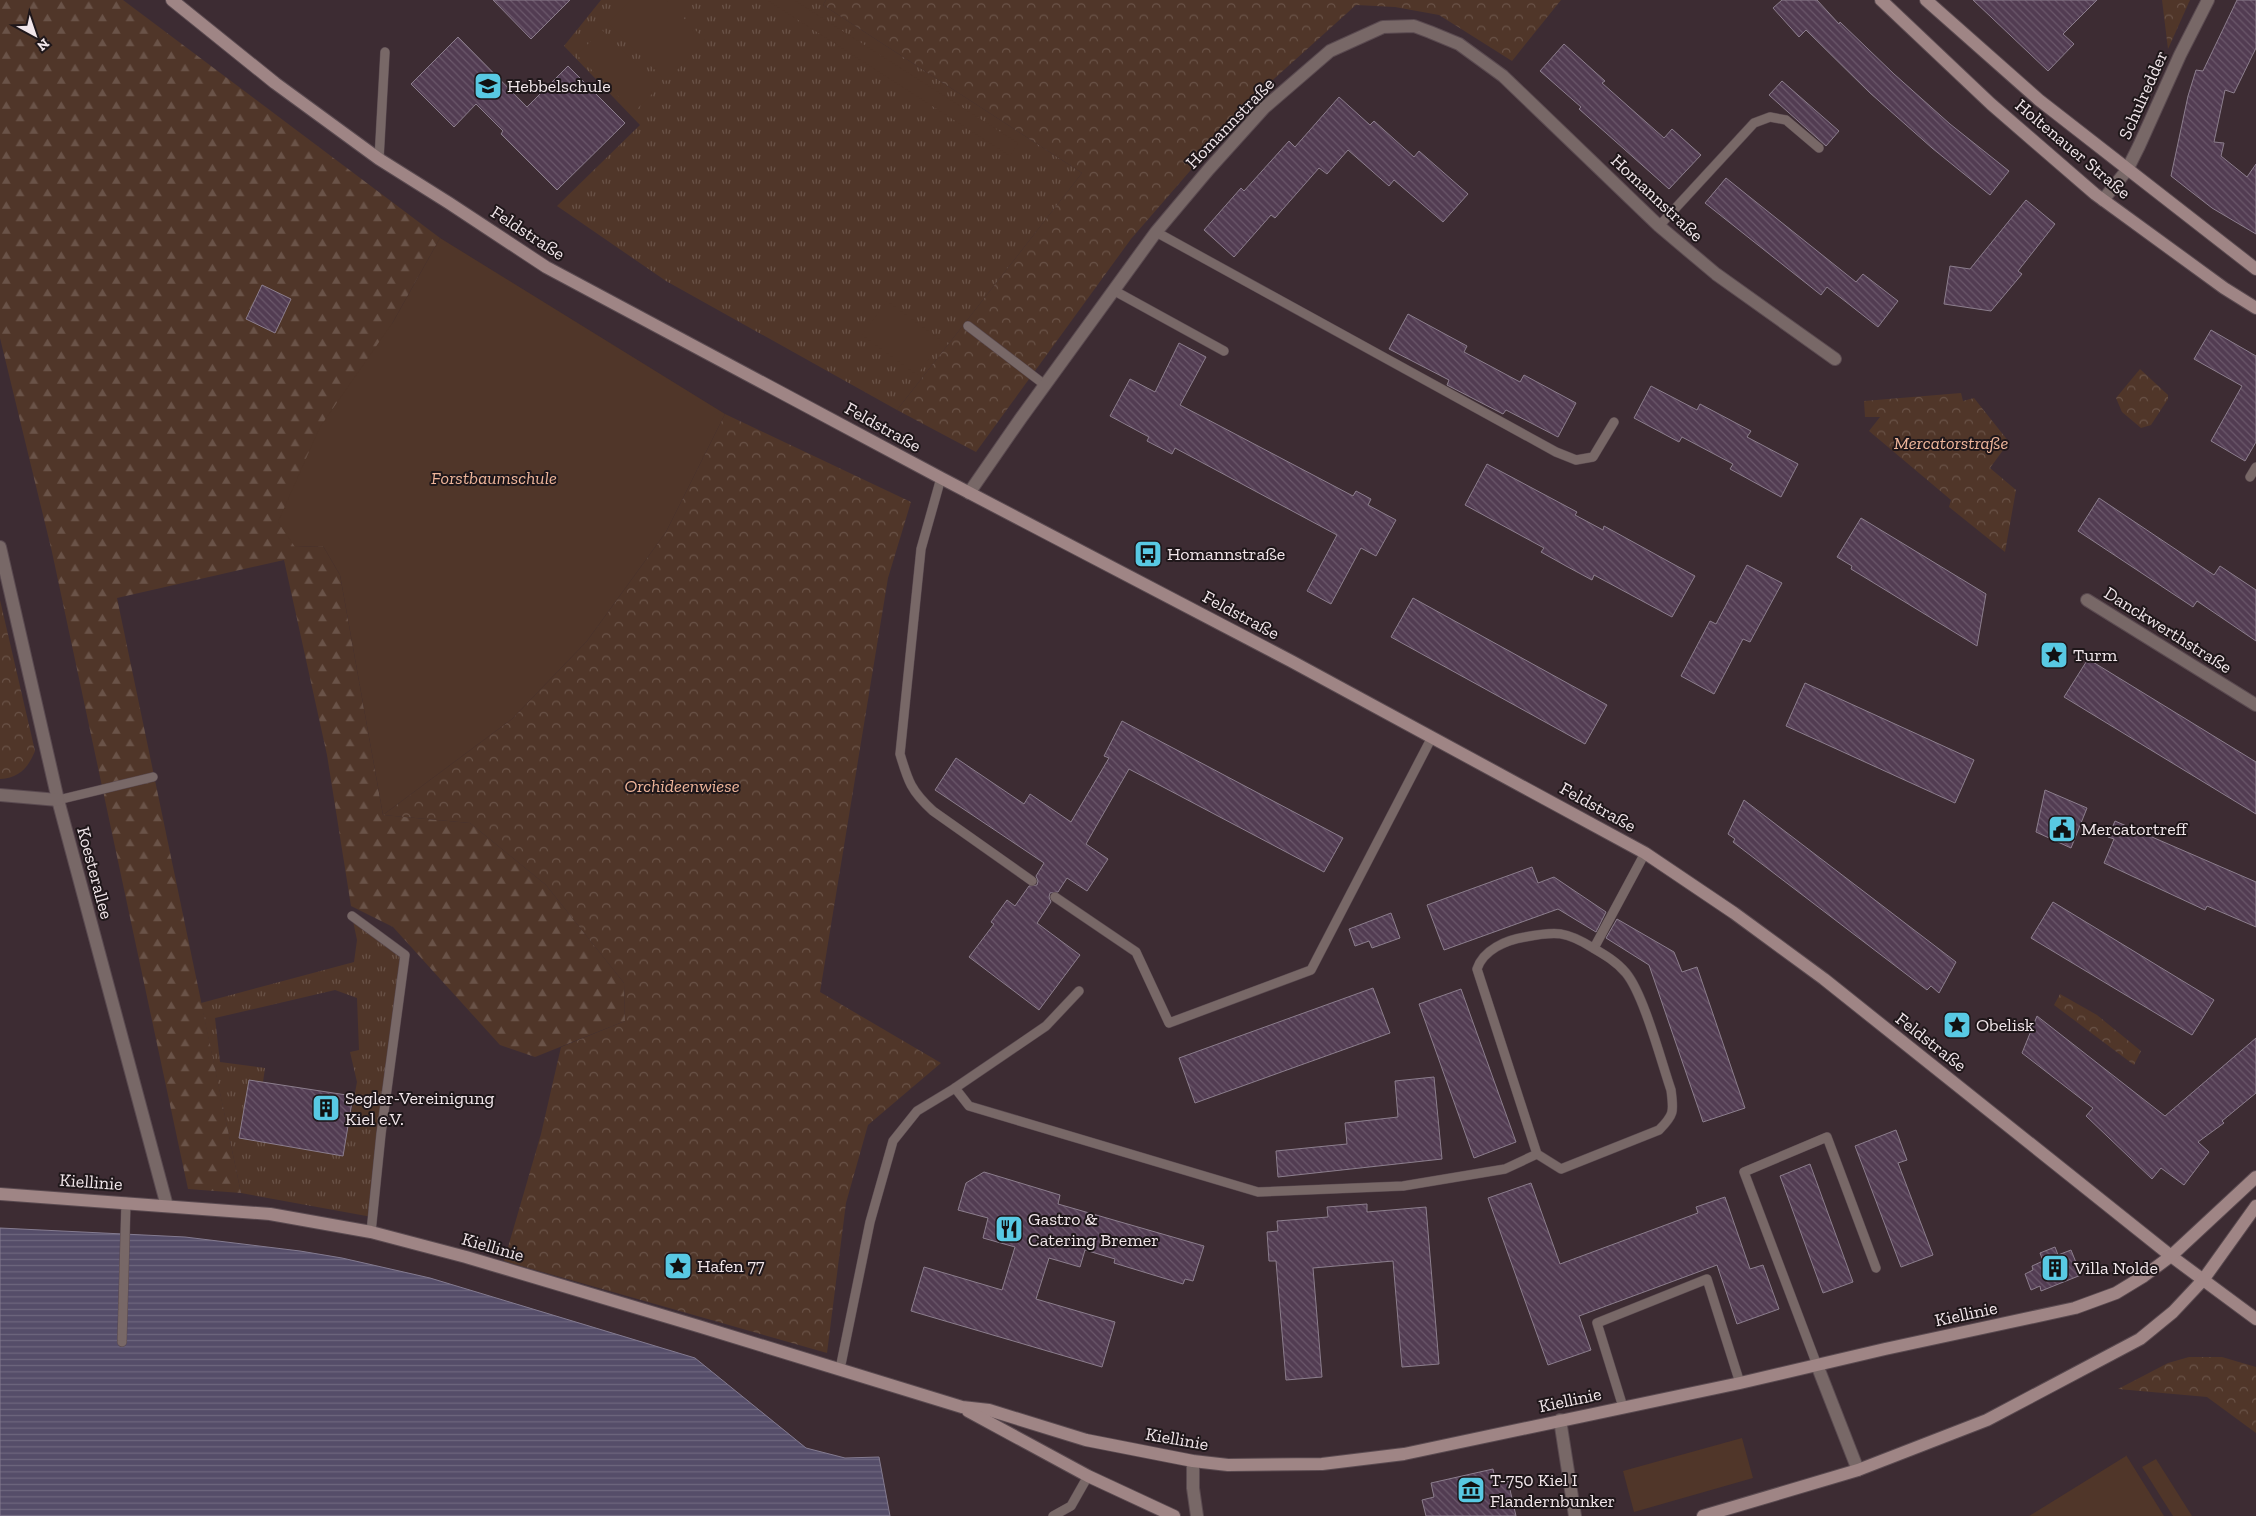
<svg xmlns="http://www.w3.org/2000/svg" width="2256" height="1516" font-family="'Zilla Slab',serif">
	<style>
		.grass { fill: url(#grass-tufts); fill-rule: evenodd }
		.forest { fill: url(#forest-firs) }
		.park { fill: url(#park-crowns) }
		.garden { fill: #503629 }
		.water { fill: url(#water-rules); stroke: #847b90 }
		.building { fill: url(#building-back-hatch); stroke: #8c7e8d }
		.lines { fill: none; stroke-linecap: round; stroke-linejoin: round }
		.lane-casing { stroke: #5a4a50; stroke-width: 10 }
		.street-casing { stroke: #5a4a50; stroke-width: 14 }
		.secondary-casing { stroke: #5a4a50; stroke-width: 14 }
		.lane { stroke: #786867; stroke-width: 9 }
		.street { stroke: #786867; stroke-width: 12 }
		.secondary { stroke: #9f8585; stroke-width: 12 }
		.labels { text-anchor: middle; stroke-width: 4; stroke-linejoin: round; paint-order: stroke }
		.poi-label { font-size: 18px; fill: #f1e6ea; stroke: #1f171a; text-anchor: start }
		.street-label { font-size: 18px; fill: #f1e6ea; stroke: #1f171a }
		.park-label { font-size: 18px; font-style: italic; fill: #efb69b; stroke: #1f171a }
	</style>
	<defs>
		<pattern id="grass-tufts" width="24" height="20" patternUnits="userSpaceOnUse" patternTransform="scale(1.25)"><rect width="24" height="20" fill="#503629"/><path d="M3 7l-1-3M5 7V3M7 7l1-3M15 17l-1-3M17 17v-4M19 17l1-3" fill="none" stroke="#6a5348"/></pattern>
		<pattern id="forest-firs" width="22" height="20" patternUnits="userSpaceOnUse" patternTransform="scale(1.25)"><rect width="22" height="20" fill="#503629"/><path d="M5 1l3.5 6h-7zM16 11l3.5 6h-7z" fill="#6a5348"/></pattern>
		<pattern id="park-crowns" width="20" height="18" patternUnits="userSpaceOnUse" patternTransform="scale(1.25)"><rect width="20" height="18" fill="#503629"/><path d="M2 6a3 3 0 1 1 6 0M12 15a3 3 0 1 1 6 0" fill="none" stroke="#6a5348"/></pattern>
		<pattern id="water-rules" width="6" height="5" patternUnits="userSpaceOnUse" patternTransform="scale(1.25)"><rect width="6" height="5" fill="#554d69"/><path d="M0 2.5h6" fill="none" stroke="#6e677f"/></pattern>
		<pattern id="building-back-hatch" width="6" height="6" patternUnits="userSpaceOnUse" patternTransform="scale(1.25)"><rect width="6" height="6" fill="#523c52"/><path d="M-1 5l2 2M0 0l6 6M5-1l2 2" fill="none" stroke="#6b586b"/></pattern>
	</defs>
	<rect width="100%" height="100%" fill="#3d2c33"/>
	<g class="grass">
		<polygon points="601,0 826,0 823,5 1082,173 897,410 666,281 557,206 640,125 564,46"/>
		<path d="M352 916 405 955 372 1217 241 1193 201 1003 354 962 357 940ZM335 990 357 998 359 1050 350 1052 357 1082 343 1156 239 1138 249 1080 263 1082 265 1068 220 1062 215 1018Z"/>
	</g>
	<polygon class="forest" points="0,0 123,0 440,238 393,322 295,547 323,546 340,575 383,815 470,823 546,885 624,983 625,1021 535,1057 500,1045 393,927 351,906 327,755 284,560 117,598 241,1193 188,1189 52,552 0,338"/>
	<g class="park">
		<polygon points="826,0 1561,0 1512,61 1439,15 1395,7 1356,5 1255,96 1131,239 976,452 897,410 1082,173 823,5"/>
		<polygon points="2162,0 2190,0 2168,49"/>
		<polygon points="2140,369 2168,395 2168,399 2151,425 2141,428 2122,412 2116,398"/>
		<polygon points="1961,393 1963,401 1974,398 2009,442 1990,468 2016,490 2005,552 1949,507 1951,500 1869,431 1880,417 1865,417 1864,401"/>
		<polygon points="725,414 911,502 888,578 820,992 941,1063 868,1125 846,1203 827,1353 504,1261 541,1134 561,1047 625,1021 624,983 546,885 470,823 383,815 512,719 587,641 666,532"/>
		<path d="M0 600 35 751C28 768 19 778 0 779Z"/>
		<polygon points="2060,994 2097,1015 2141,1051 2134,1065 2054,1005"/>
		<polygon points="2189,1357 2222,1357 2256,1367 2256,1433 2207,1397 2118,1389 2168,1363"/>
	</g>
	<g class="garden">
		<polygon points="631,0 666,0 706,41 666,81 608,23"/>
		<polygon points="767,0 794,0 1018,143 1010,156"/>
		<polygon points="602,30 659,87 634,112 577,55"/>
		<polygon points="440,238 725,414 666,532 587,641 512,719 383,815 340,575 323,546 295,547 278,522 320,427 393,322"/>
		<polygon points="887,301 942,341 917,375 862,335"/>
		<polygon points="1742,1438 1753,1478 1634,1512 1623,1471"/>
		<polygon points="2126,1455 2164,1516 2029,1516 2126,1456"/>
		<polygon points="2156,1459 2192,1516 2173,1516 2142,1467"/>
	</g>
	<polygon class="water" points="0,1228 185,1237 300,1251 342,1258 430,1278 695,1358 806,1448 845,1458 879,1457 890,1516 0,1516"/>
	<g class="building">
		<polygon points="493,0 570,0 531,39"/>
		<polygon points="1782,0 1817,0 1839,24 1840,22 1894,74 1950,124 2009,171 1990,195 1932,148 1870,93 1806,30 1799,37 1773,8"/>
		<polygon points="1973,0 2097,0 2063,34 2074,44 2048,71"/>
		<polygon points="2237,0 2256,0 2256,48 2234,93 2225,90 2214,142 2224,143 2221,156 2247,177 2256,164 2256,234 2212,208 2171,176 2188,96 2196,70 2203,71"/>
		<polygon points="458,37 527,107 568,66 625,123 557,190 501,134 503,131 476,104 454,127 411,84"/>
		<polygon points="1564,44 1605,81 1602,83 1664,138 1672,129 1701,155 1669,189 1579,109 1581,107 1540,71"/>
		<polygon points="1782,81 1839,131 1826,146 1769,95"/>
		<polygon points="1339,97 1370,125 1374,121 1414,157 1419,151 1468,194 1443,222 1394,180 1389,186 1348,150 1327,174 1319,168 1275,218 1271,215 1234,257 1204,230 1241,188 1244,191 1289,141 1295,147"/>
		<polygon points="1726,178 1856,282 1863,274 1898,301 1878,327 1827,287 1821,295 1705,203"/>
		<polygon points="2026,200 2055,224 2018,271 2022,274 1991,311 1944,304 1950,266 1970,269"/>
		<polygon points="262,285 291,299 275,333 246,319"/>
		<polygon points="1408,314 1467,346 1464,352 1520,382 1524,375 1576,403 1558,437 1506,410 1503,414 1447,385 1449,380 1389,349"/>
		<polygon points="2211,330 2256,356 2256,442 2245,461 2211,441 2242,386 2194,359"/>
		<polygon points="1179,343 1206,357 1180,405 1353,496 1356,491 1371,499 1368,505 1396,520 1376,556 1361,548 1331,604 1307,591 1337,535 1175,448 1172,454 1147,441 1149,437 1110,416 1130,379 1155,392"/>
		<polygon points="1651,386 1697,410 1700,404 1751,431 1747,437 1798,464 1781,497 1730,469 1733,464 1682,437 1679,442 1634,418"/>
		<polygon points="1487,464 1577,512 1575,515 1603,530 1604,526 1695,576 1672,617 1594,575 1592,580 1566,566 1541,552 1544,548 1465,505"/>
		<polygon points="2099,498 2214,575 2220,566 2256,590 2256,641 2197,601 2193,607 2078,531"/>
		<polygon points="1861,518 1986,594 1977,646 1851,569 1852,566 1837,557"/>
		<polygon points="1747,565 1782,583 1750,642 1743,639 1714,694 1681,676 1710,621 1716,624"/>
		<polygon points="1413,598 1607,705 1585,744 1391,637"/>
		<polygon points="2088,659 2256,762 2256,814 2064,697"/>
		<polygon points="1805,683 1974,760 1955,803 1786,726"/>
		<polygon points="1122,721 1343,838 1324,872 1129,769 1086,844 1108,859 1087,891 1067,878 1058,892 1050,893 1049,897 1051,902 1037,923 1080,955 1039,1010 969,957 994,924 991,922 1007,900 1015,906 1029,886 1037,885 1038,881 1036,876 1044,863 935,790 956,758 1024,804 1030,794 1071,822 1109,758 1104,756"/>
		<polygon points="2045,790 2087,808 2071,848 2036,832"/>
		<polygon points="1744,800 1956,962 1939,993 1931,986 1927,990 1733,842 1735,839 1728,834"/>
		<polygon points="2115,821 2256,882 2256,927 2207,906 2205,910 2104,863 2114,839 2108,837"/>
		<polygon points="1532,867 1538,883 1554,877 1606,912 1596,932 1558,909 1444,950 1427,905"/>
		<polygon points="2053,902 2214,1000 2192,1035 2031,938"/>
		<polygon points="1391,913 1400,938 1372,948 1369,941 1355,946 1349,929"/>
		<polygon points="1617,919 1674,952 1682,972 1697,967 1745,1108 1703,1122 1649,965 1606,938"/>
		<polygon points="1373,988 1390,1033 1195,1103 1179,1058"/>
		<polygon points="1461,989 1516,1142 1474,1158 1419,1004"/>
		<polygon points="2037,1016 2165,1116 2256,1038 2256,1093 2222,1121 2224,1123 2198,1142 2209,1152 2184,1185 2161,1168 2152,1179 2086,1116 2093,1108 2022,1053"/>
		<polygon points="1434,1077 1442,1159 1278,1177 1276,1151 1347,1144 1345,1123 1398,1117 1395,1081"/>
		<polygon points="249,1080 353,1096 343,1156 239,1138"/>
		<polygon points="1896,1130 1907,1160 1898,1163 1933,1255 1901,1267 1855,1146"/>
		<polygon points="1810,1164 1853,1282 1823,1293 1780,1176"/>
		<polygon points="984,1172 1060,1195 1058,1204 1204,1246 1193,1281 1185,1279 1183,1284 1114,1263 1115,1259 1085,1250 1080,1267 1049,1258 1036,1299 1115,1322 1102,1367 911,1311 924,1267 1002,1290 1015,1247 983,1238 988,1218 958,1210 966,1183"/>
		<polygon points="1531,1183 1560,1264 1698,1213 1696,1207 1725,1197 1750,1269 1763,1265 1779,1309 1737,1324 1717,1265 1579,1316 1591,1350 1548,1365 1488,1198"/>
		<polygon points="1367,1204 1367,1212 1426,1207 1439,1364 1402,1367 1393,1261 1313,1268 1322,1377 1286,1380 1276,1261 1269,1261 1267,1232 1278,1231 1277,1221 1328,1217 1327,1207"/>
		<polygon points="2055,1247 2058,1255 2071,1250 2081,1275 2041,1291 2040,1286 2031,1290 2025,1274 2033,1270 2032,1266 2043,1261 2040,1253"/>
		<polygon points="1493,1469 1496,1483 1508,1481 1516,1516 1426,1516 1422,1500 1434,1497 1431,1483"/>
	</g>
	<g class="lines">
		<defs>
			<g id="lane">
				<polyline points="379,159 385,52"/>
				<polyline points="1659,226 1754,123 1770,117 1786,120 1819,148"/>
				<polyline points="1156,232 1556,452 1576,460 1593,457 1614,422"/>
				<polyline points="1113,290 1224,351"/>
				<polyline points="968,326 1045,385"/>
				<polyline points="2250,477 2256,467"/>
				<path d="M941 478 921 549 900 754C908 781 911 791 933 811L1032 881"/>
				<polyline points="58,800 153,777"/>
				<polyline points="1055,897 1136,952 1169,1023 1311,970 1432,737"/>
				<polyline points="352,916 405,955 381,1134 371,1232"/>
				<polyline points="1594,948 1645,853"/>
				<path d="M955 1088 969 1106 1258 1192 1403 1186 1505 1169 1537 1154 1561 1169 1659 1130C1674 1115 1674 1112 1671 1090 1661 1061 1644 995 1626 973 1617 962 1605 955 1593 948 1566 931 1556 931 1525 937 1506 940 1483 950 1477 969L1537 1154"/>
				<polyline points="122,1342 126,1202"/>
				<polyline points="1817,1365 1744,1172 1827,1137 1876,1268"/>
				<polyline points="840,1369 870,1222 893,1141 917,1111 955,1088 1046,1026 1079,991"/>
				<polyline points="1623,1407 1597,1323 1707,1279 1740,1383"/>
				<polyline points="1053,1516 1071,1506 1088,1476"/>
			</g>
			<g id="street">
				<polyline points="2103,200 2127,170 2139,146 2180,55 2208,0"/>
				<polyline points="969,493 1021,418 1156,232 1209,169 1264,108 1330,51 1383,27 1414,26 1430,32 1459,44 1503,76 1659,226 1716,274 1835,359"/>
				<polyline points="0,547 58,800 167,1206"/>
				<polyline points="2087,600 2256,705"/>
				<polyline points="0,795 58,800"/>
				<polyline points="1817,1365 1858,1470"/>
				<polyline points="1560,1420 1575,1516"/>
				<polyline points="1193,1461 1193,1488 1197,1516"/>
			</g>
			<g id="secondary">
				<polyline points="172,0 275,83 379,159 449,203 546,267 941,478 1291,661 1645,853 1734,913 1824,979 2171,1256 2256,1319"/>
				<polyline points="1881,0 1991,104 2095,194 2224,288 2256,308"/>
				<polyline points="1926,0 2039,100 2256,269"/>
				<polyline points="0,1194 270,1214 371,1232 466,1257 698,1326 962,1407 989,1410 1086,1440 1193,1461 1228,1465 1322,1464 1404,1454 1740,1383 1885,1349 2075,1308 2116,1293 2144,1276 2171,1256 2256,1177"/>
				<polyline points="968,1411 1088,1476 1174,1516"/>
				<polyline points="1703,1516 1858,1470 1987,1420 2140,1339 2173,1312 2203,1280 2256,1206"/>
			</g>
		</defs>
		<use href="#lane" class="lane-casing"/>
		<use href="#street" class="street-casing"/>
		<use href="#secondary" class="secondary-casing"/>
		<use href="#lane" class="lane"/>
		<use href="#street" class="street"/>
		<use href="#secondary" class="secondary"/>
	</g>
	<defs>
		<symbol id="school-square" viewBox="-11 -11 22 22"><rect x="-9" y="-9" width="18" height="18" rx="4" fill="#58c9e3" stroke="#1f171a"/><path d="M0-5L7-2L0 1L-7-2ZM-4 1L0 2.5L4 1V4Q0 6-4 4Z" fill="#111"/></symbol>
		<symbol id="bus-square" viewBox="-11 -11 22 22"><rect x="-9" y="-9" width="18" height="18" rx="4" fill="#58c9e3" stroke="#1f171a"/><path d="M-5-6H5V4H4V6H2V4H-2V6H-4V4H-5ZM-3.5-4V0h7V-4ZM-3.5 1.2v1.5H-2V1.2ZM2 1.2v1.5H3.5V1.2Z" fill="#111"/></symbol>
		<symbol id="sight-square" viewBox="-11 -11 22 22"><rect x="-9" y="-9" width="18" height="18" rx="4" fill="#58c9e3" stroke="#1f171a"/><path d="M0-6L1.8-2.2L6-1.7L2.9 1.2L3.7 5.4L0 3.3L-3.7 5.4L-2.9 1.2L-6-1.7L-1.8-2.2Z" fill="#111"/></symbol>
		<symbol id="civic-square" viewBox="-11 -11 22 22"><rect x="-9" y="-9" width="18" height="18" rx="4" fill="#58c9e3" stroke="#1f171a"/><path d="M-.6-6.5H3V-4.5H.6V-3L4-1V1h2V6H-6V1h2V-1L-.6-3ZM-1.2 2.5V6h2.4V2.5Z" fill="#111"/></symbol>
		<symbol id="building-square" viewBox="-11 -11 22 22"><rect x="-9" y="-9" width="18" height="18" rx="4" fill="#58c9e3" stroke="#1f171a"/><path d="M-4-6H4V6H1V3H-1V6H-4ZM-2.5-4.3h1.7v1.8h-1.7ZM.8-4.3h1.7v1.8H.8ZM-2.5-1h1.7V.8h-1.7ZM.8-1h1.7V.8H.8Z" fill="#111"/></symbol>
		<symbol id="restaurant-square" viewBox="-11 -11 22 22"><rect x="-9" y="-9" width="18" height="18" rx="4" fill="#58c9e3" stroke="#1f171a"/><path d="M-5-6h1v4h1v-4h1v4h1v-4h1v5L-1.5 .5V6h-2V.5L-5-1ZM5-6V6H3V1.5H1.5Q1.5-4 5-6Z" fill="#111"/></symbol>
		<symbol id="museum-square" viewBox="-11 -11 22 22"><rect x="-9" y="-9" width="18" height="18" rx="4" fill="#58c9e3" stroke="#1f171a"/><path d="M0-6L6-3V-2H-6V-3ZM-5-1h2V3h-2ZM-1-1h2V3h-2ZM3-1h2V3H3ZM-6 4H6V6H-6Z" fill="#111"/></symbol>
	</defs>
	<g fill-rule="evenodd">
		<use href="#school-square" x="472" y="70" width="32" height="32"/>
		<use href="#bus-square" x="1132" y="538" width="32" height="32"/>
		<use href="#sight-square" x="2038" y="639" width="32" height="32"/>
		<use href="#civic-square" x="2046" y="813" width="32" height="32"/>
		<use href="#sight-square" x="1941" y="1009" width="32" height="32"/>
		<use href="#building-square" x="310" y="1092" width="32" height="32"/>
		<use href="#restaurant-square" x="993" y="1213" width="32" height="32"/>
		<use href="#sight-square" x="662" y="1250" width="32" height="32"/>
		<use href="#building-square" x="2039" y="1252" width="32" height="32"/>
		<use href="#museum-square" x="1455" y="1474" width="32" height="32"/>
	</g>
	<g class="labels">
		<g class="poi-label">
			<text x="507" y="92">Hebbelschule</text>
			<text x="1167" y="560">Homannstraße</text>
			<text x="2073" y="661">Turm</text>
			<text x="2081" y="835">Mercatortreff</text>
			<text x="1976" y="1031">Obelisk</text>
			<text x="345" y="1104">Segler-Vereinigung<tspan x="345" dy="21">Kiel e.V.</tspan></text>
			<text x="1028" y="1225">Gastro &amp;<tspan x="1028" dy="21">Catering Bremer</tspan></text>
			<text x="697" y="1272">Hafen 77</text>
			<text x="2074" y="1274">Villa Nolde</text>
			<text x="1490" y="1486">T-750 Kiel I<tspan x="1490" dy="21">Flandernbunker</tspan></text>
		</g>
		<g class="street-label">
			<text transform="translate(2143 95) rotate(-66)" y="6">Schulredder</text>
			<text transform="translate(1230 123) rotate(-46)" y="6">Homannstraße</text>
			<text transform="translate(2073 149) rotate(40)" y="6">Holtenauer Straße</text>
			<text transform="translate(1657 198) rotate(43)" y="6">Homannstraße</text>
			<text transform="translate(528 233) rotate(33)" y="6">Feldstraße</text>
			<text transform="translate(883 427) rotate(29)" y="6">Feldstraße</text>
			<text transform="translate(1241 615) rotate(28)" y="6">Feldstraße</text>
			<text transform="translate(2168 630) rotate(32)" y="6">Danckwerthstraße</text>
			<text transform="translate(1598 807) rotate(29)" y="6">Feldstraße</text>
			<text transform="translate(95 873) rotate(75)" y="6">Koesterallee</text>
			<text transform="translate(1931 1042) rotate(38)" y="6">Feldstraße</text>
			<text transform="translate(91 1182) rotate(4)" y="6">Kiellinie</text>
			<text transform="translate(493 1247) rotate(16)" y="6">Kiellinie</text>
			<text transform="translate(1966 1314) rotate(-12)" y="6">Kiellinie</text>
			<text transform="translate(1570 1400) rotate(-12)" y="6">Kiellinie</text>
			<text transform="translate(1177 1439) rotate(10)" y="6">Kiellinie</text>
		</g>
		<g class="park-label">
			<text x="1951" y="449">Mercatorstraße</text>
			<text x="494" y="484">Forstbaumschule</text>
			<text x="682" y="792">Orchideenwiese</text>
		</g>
	</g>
	<g transform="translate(35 35) rotate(140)" stroke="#1f171a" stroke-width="4" paint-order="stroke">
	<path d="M0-4L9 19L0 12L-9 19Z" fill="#f1e6ea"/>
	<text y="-8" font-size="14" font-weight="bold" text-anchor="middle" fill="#f1e6ea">N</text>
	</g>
</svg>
